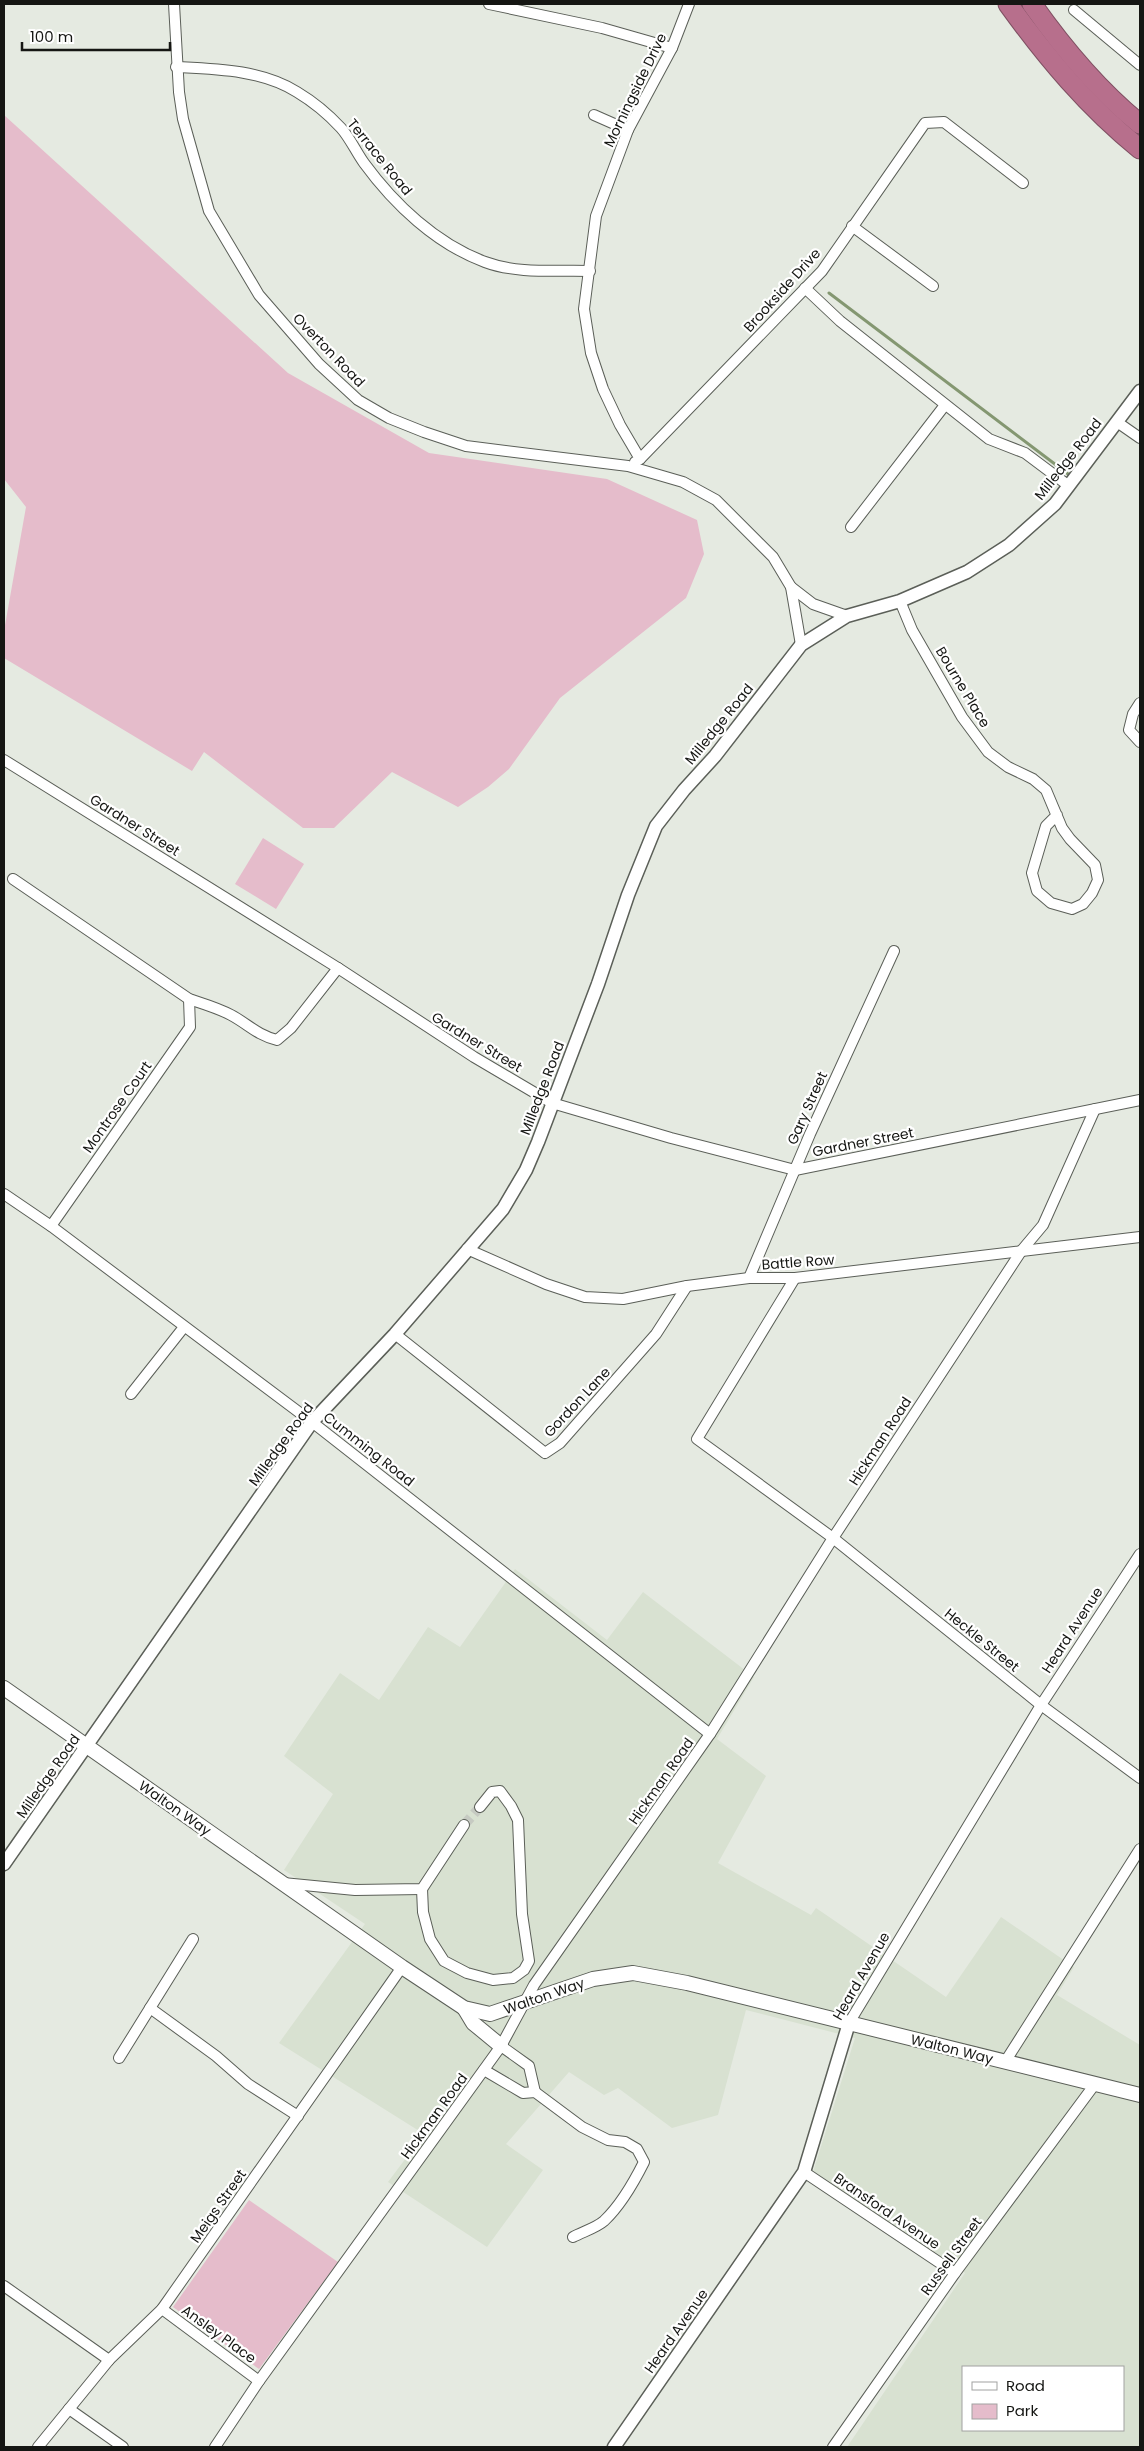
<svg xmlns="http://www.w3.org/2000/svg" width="1144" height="2451" font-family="Poppins,sans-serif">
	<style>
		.built { fill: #d8e1d1; fill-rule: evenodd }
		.green { fill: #e5bccb }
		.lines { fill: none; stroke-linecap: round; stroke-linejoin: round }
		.stream { stroke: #849771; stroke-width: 3 }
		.minor-tunnel { stroke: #c6cac2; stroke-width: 10; stroke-dasharray: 10 5; stroke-linecap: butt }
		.minor-casing { stroke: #5b5f58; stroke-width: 12 }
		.tertiary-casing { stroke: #5b5f58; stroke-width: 15 }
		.secondary-casing { stroke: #5b5f58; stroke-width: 16 }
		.motorway-casing { stroke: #7e5062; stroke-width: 21 }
		.minor { stroke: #fff; stroke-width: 10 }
		.tertiary { stroke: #fff; stroke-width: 12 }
		.secondary { stroke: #fff; stroke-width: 14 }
		.motorway { stroke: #b76f8c; stroke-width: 19 }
		.labels { text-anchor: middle; stroke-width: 4.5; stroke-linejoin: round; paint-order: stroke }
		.street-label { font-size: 14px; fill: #151613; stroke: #fff }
	</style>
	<rect width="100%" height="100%" fill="#e5eae1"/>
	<path class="built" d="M515 1569 607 1640 643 1592 754 1677 717 1739 766 1776 718 1863 811 1915 816 1908 946 1997 1001 1917 1074 1967 1057 1995 1140 2045V2447H847L965 2273 813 2172 855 2038 746 2010 718 2115 672 2128 618 2088 604 2095 569 2072 506 2144 543 2170 487 2247 388 2182 424 2134 279 2043 365 1924 284 1870 333 1794 284 1756 340 1673 379 1700 428 1627 460 1647ZM963 2367H1123V2430H963Z"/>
	<g class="green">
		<polygon points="4,115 288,373 429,453 607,479 697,520 704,554 686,598 560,698 509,769 488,787 458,807 392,772 334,828 303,828 204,752 192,771 4,658 4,631 26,507 4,479"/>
		<polygon points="263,838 304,864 276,909 235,884"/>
		<polygon points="249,2200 338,2262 259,2369 173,2307"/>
	</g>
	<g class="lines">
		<polyline class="stream" points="829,293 1072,477"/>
		<polyline class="minor-tunnel" points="464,1825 480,1807"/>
		<defs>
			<g id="minor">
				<polyline points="174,4 179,92 183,119 209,211 259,295 319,364 358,400 389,418 424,432 466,446 628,466 683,482 716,500 773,557 791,587 801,645"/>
				<polyline points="489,4 602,28 672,48"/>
				<polyline points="1074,10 1140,65"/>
				<path d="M176 67C217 69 262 70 297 92 312 101 329 115 341 128 350 138 356 152 364 163 394 204 436 244 485 262 517 274 556 270 590 271"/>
				<polyline points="594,115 628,130"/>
				<polyline points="852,226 933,286"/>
				<polyline points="805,288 840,321 989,439 1025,453 1069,486"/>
				<polyline points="1117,422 1140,438"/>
				<polyline points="640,459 822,271 925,123 944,122 1023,183"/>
				<polyline points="635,462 640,459 620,425 603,389 591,353 584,309 596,216 628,130 672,48 689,4"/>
				<polyline points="851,527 945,405"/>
				<polyline points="791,587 813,604 847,616"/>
				<polyline points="900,601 912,630 962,717 988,752 1008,767 1033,779 1046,790 1062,828 1070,839 1095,865 1098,880 1092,893 1083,904 1072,909 1051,903 1037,891 1032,873 1046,826 1057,815"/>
				<polyline points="1140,703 1133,714 1129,730 1140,742"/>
				<polyline points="4,760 338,968 474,1057 552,1103 671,1138 795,1170 1140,1100"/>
				<path d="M13 879 189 999C204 1004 218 1008 231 1015 248 1024 257 1035 277 1040L291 1028 338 968"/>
				<polyline points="4,1194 51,1226 312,1422 710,1734"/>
				<polyline points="51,1226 190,1027 189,999"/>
				<polyline points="467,1249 546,1284 585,1297 623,1299 687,1286 749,1278 795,1278 1140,1237"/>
				<polyline points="749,1278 810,1134 894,951"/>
				<polyline points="795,1278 697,1439 833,1538 1041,1705 1140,1778"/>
				<polyline points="395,1334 545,1453 560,1443 656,1334 687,1286"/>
				<polyline points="131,1394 184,1327"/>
				<polyline points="283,1883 355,1890 422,1889 464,1825"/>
				<polyline points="422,1889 423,1912 430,1939 444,1961 467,1973 493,1980 513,1978 524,1970 529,1961 522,1914 518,1820 511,1806 500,1791 492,1792 480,1807"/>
				<polyline points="150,2008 216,2056 248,2084 298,2116"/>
				<polyline points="849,2023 1041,1705 1140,1554"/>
				<polyline points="501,2046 529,2066 535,2092"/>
				<polyline points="119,2058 193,1939"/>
				<polyline points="1005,2062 1140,1849"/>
				<path d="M484 2070 523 2093 535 2092 582 2127 608 2140 625 2142 637 2149 644 2162C634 2182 621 2205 604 2221 596 2228 582 2232 573 2237"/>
				<polyline points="804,2172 955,2273"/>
				<polyline points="4,2286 109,2360"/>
				<polyline points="162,2309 259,2381"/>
				<polyline points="69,2409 123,2447"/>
				<polyline points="38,2447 109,2360 162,2309 402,1967"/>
				<polyline points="215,2447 259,2381 501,2046 534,1985 710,1734 833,1538 1022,1250 1043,1225 1095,1109"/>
				<polyline points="833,2447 955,2273 1095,2084"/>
			</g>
			<g id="tertiary">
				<polyline points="4,1864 312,1422 395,1334 503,1209 526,1170 538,1142 598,984 628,895 656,826 684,790 715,756 801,645 847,616 900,601 967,572 1009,545 1055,504 1140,391"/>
				<polyline points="614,2447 804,2172 849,2023"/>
			</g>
			<g id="secondary">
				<polyline points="4,1688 402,1967 464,2008 490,2014 593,1979 633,1973 687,1983 1140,2095"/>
				<polyline points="464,2008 473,2023 501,2046"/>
			</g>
			<g id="motorway">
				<path d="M1008 4C1047 58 1088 107 1140 149"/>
				<path d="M1032 4C1063 48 1098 90 1140 124"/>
			</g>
		</defs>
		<use href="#minor" class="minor-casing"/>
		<use href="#tertiary" class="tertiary-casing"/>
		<use href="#secondary" class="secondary-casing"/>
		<use href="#motorway" class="motorway-casing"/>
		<use href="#minor" class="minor"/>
		<use href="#tertiary" class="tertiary"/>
		<use href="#secondary" class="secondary"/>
		<use href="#motorway" class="motorway"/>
	</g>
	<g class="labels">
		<g class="street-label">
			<text transform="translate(635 90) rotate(-64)" y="5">Morningside Drive</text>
			<text transform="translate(380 157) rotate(51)" y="5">Terrace Road</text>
			<text transform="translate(782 290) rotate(-48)" y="5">Brookside Drive</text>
			<text transform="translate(329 350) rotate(46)" y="5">Overton Road</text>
			<text transform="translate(1068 459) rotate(-52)" y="5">Milledge Road</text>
			<text transform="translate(963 687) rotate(59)" y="5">Bourne Place</text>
			<text transform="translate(719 724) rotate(-51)" y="5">Milledge Road</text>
			<text transform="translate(135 825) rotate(32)" y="5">Gardner Street</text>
			<text transform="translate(477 1042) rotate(31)" y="5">Gardner Street</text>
			<text transform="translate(542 1088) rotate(-69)" y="5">Milledge Road</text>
			<text transform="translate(117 1107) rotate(-55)" y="5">Montrose Court</text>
			<text transform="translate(807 1108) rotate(-66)" y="5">Gary Street</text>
			<text transform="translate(863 1142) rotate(-11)" y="5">Gardner Street</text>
			<text transform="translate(798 1262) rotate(-4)" y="5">Battle Row</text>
			<text transform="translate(577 1402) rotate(-47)" y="5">Gordon Lane</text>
			<text transform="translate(880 1441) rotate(-57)" y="5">Hickman Road</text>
			<text transform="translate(281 1444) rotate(-54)" y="5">Milledge Road</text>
			<text transform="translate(369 1449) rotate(38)" y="5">Cumming Road</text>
			<text transform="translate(1072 1630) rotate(-57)" y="5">Heard Avenue</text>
			<text transform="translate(982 1640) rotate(39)" y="5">Heckle Street</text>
			<text transform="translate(48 1776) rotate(-55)" y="5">Milledge Road</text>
			<text transform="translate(661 1781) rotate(-55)" y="5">Hickman Road</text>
			<text transform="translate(175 1808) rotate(35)" y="5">Walton Way</text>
			<text transform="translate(861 1976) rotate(-60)" y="5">Heard Avenue</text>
			<text transform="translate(544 1996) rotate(-19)" y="5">Walton Way</text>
			<text transform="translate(952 2049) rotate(14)" y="5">Walton Way</text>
			<text transform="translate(434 2116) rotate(-54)" y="5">Hickman Road</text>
			<text transform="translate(218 2206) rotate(-55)" y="5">Meigs Street</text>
			<text transform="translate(887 2211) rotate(34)" y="5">Bransford Avenue</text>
			<text transform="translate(951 2256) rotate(-54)" y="5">Russell Street</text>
			<text transform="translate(676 2331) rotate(-55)" y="5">Heard Avenue</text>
			<text transform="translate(219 2334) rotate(36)" y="5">Ansley Place</text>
		</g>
	</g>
	<rect width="1144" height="2451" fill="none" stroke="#151613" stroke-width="10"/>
	<rect x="962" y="2366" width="162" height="65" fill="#ffffff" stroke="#a1a2a1"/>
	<rect x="972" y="2382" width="25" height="8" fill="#ffffff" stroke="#a1a2a1"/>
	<text x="1006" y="2391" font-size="15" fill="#151613">Road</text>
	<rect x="972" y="2404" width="25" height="15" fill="#e5bccb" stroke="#a1a2a1"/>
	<text x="1006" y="2416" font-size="15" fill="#151613">Park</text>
	<path d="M22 42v8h148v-8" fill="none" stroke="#151613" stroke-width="2.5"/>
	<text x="30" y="42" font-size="15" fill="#151613" stroke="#ffffff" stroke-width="4" paint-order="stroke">100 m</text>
</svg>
